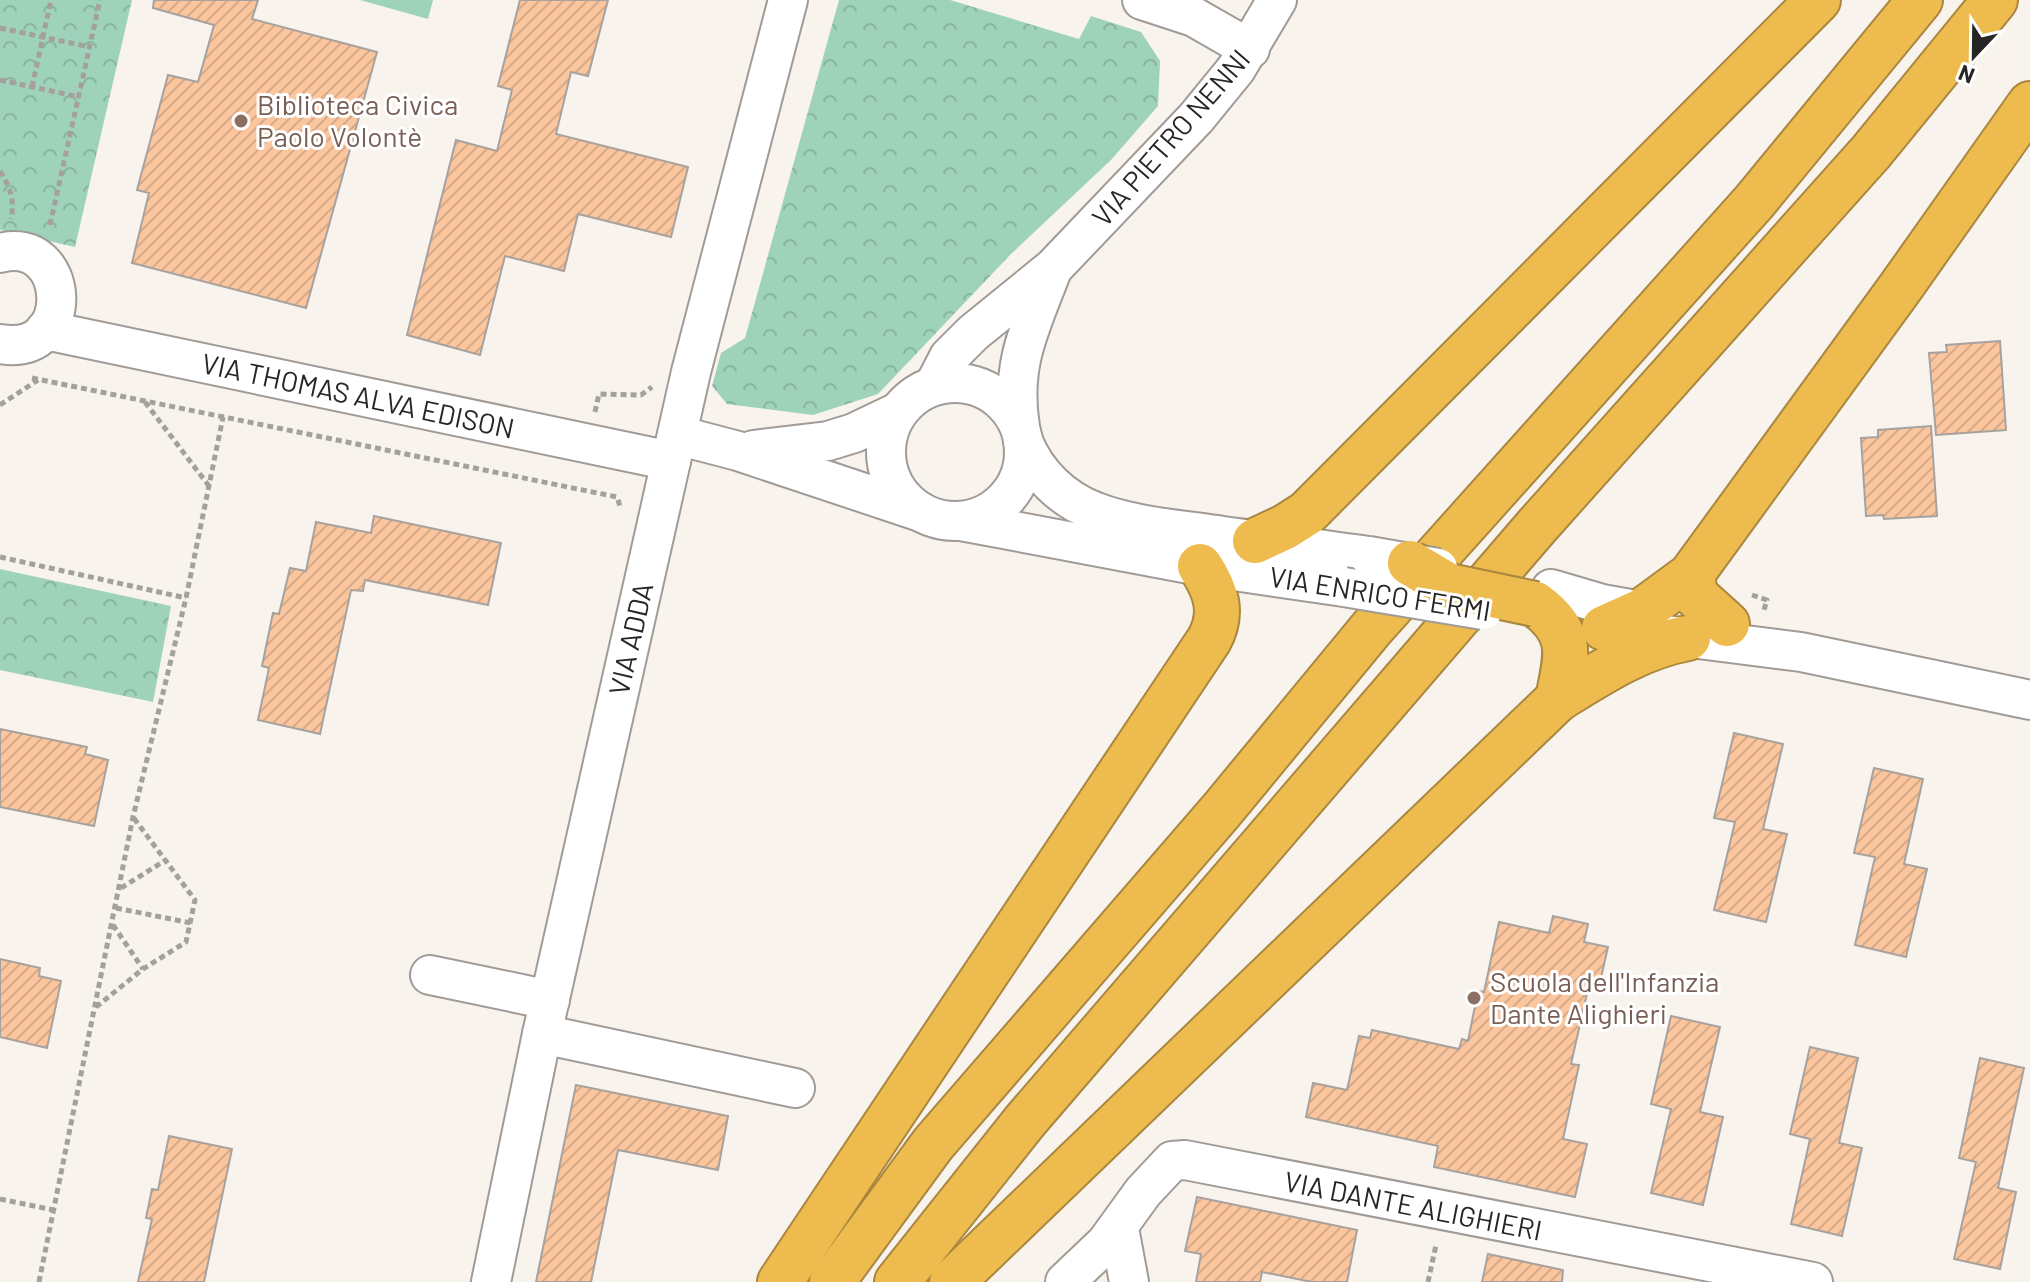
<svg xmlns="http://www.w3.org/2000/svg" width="2030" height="1282" font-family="Barlow,sans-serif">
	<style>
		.park { fill: url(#park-crowns) }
		.pitch { fill: #9fd2ba }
		.building { fill: url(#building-hatch); stroke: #a8a29e; stroke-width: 2 }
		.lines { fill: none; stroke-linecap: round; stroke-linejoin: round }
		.minor-casing { stroke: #a19b97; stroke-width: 42 }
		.highway-casing { stroke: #a98740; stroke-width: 48 }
		.path { stroke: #a4a09c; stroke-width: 5; stroke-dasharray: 6 4; stroke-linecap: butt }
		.minor { stroke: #fff; stroke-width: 38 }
		.highway { stroke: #eebb4e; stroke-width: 44 }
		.minor-bridge-casing { stroke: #a19b97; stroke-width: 42; stroke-linecap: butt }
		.highway-bridge-casing { stroke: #a98740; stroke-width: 48; stroke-linecap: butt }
		.minor-bridge { stroke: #fff; stroke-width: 38 }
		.highway-bridge { stroke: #eebb4e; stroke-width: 44 }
		.education-dot { fill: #8d6e63; stroke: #fff; stroke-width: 3 }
		.labels { text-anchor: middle; stroke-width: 6; stroke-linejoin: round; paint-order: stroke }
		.education-label { font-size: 28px; fill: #785e54; stroke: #fff; text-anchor: start }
		.street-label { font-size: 28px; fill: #282625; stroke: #fff }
	</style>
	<defs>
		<pattern id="park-crowns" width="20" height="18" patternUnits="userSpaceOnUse" patternTransform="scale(2)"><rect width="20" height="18" fill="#9fd2ba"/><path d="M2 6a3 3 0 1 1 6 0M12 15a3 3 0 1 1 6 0" fill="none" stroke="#89b4a0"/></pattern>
		<pattern id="building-hatch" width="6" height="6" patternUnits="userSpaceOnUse" patternTransform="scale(2)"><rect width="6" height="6" fill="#fbc69e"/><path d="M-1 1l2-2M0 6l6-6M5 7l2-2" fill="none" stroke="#d7aa88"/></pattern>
	</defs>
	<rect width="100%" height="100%" fill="#f9f3ee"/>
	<g class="park">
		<polygon points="0,0 132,0 75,247 0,230"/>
		<polygon points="839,0 950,0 1079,39 1091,16 1141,32 1160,61 1158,106 1111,160 1010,255 878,394 813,415 727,404 712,386 721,353 745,338"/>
		<polygon points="0,569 171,606 153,702 0,670"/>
	</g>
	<polygon class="pitch" points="360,0 433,0 428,19"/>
	<g class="building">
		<polygon points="154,0 258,0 252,19 377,52 306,308 132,263 149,193 137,190 168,75 198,82 214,25 153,8"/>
		<polygon points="520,0 608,0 588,76 571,72 556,134 688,167 671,237 578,214 564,271 505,256 480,355 407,335 456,140 497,151 512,90 498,86"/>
		<polygon points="2000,341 2006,430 1936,435 1929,353 1947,352 1946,345"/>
		<polygon points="1931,426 1937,516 1884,519 1883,515 1866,516 1861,438 1878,437 1878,430"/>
		<polygon points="374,516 501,543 488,605 365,580 363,591 351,590 320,734 258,720 269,668 262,666 273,613 279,614 290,568 306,571 316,522 371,533"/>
		<polygon points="0,729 87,747 85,754 108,760 94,826 0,807"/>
		<polygon points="1734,733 1783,744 1763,829 1787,834 1766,922 1714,910 1735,822 1714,818"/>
		<polygon points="1874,768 1923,779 1904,864 1927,869 1906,957 1855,945 1875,857 1854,853"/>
		<polygon points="1553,916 1588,924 1584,942 1608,947 1600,982 1590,980 1571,1064 1579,1065 1563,1139 1587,1144 1575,1197 1434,1167 1438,1146 1306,1117 1313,1083 1347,1090 1359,1036 1370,1038 1372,1030 1459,1049 1462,1039 1468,1041 1478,991 1484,992 1499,922 1549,933"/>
		<polygon points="0,959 40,968 39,976 61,981 47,1048 0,1037"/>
		<polygon points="1671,1016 1720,1027 1700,1112 1723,1117 1703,1205 1651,1193 1671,1109 1651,1104"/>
		<polygon points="1810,1047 1858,1058 1839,1143 1862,1148 1842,1236 1791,1224 1810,1139 1790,1134"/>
		<polygon points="1980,1058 2024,1068 1998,1188 2016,1192 2000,1269 1954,1259 1976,1162 1959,1158"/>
		<polygon points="576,1085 728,1116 718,1170 618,1150 591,1282 536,1282"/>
		<polygon points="169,1136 232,1149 204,1282 138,1282 152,1219 146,1218 152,1189 158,1190"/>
		<polygon points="1197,1197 1357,1230 1347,1282 1312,1282 1262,1272 1260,1282 1196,1282 1201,1254 1185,1251"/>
		<polygon points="1488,1254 1563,1270 1562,1282 1482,1282"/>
	</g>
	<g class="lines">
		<defs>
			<g id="minor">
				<polyline points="1142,0 1194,17 1250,49"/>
				<path d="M0 253C71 234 79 358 0 344"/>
				<polyline points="45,330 671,461"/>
				<circle cx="955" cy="452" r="69"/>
				<polyline points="934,386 949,357 973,333 1053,268 1196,118 1236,69 1277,0"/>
				<path d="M1020 427C1010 364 1030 328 1052 270"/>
				<polyline points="677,435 738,451 921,512"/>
				<path d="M1023 441C1036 474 1063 500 1096 512 1131 526 1184 530 1223 536 1271 542 1320 550 1369 556"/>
				<polyline points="753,450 828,441 854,433 898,412"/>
				<polyline points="961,521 1200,566 1344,587"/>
				<polyline points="1551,589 1602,604 1653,613"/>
				<polyline points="1659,634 1801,652 2030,700"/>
				<polyline points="430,975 550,1000"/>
				<polyline points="542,1034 795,1088"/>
				<polyline points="1119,1228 1129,1282"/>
				<polyline points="491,1282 542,1034 691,372 788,0"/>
				<polyline points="1065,1282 1106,1243 1143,1192 1172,1161 1185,1160 1813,1282"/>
			</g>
			<g id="highway">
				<polyline points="1255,541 1285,527 1307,513 1818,0"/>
				<polyline points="1691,575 1696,596 1727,624"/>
				<path d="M1535 604C1576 633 1566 658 1558 699"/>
				<polyline points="1604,628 1642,611 1691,575 1900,288 2030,104"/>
				<path d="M780 1282 1209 640C1224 613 1216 590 1200 566"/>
				<polyline points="832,1282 933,1144 1221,811 1372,628 1754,202 1920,0"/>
				<polyline points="897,1282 1025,1121 1537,526 1871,152 1995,0"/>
				<path d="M952 1282 1558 699C1600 673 1639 647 1688 638"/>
			</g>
		</defs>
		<use href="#minor" class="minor-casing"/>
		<use href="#highway" class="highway-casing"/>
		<g class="path">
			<polyline points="0,28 90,47"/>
			<polyline points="0,80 79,97"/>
			<polyline points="32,87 51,0"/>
			<path d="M0 171C10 187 15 200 11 219"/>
			<polyline points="50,225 100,0"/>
			<polyline points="32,378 617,497 621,509"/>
			<polyline points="145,402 209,486"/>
			<polyline points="0,405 38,380"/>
			<polyline points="595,412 599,394 641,395 652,387"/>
			<polyline points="0,557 186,598"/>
			<polyline points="1752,595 1767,600 1763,613"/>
			<polyline points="121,888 166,860"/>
			<polyline points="116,908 191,923"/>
			<polyline points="113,925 143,969"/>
			<polyline points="96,1007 143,969 186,942 195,900 133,817"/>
			<polyline points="0,1199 54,1210"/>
			<polyline points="39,1282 133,817 186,598 223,417"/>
			<polyline points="1428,1282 1436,1245"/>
		</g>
		<use href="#minor" class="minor"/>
		<use href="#highway" class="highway"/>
		<defs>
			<g id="minor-bridge">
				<polyline points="1369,556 1438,568"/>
				<polyline points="1344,587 1483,610"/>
			</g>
			<polyline id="highway-bridge" points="1410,563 1449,586 1535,604"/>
		</defs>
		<use href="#minor-bridge" class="minor-bridge-casing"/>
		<use href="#highway-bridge" class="highway-bridge-casing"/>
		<use href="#minor-bridge" class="minor-bridge"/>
		<use href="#highway-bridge" class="highway-bridge"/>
	</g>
	<g class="education-dot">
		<circle cx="241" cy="121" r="8"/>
		<circle cx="1474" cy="998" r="8"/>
	</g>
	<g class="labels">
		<g class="education-label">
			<text x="257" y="115">Biblioteca Civica<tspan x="257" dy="32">Paolo Volontè</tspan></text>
			<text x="1490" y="992">Scuola dell'Infanzia<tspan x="1490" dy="32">Dante Alighieri</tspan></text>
		</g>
		<g class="street-label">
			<text transform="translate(1171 138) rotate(-49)" y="10">VIA PIETRO NENNI</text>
			<text transform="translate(358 396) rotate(12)" y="10">VIA THOMAS ALVA EDISON</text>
			<text transform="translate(1380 594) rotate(9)" y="10">VIA ENRICO FERMI</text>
			<text transform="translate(631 639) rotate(-77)" y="10">VIA ADDA</text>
			<text transform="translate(1413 1206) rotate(11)" y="10">VIA DANTE ALIGHIERI</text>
		</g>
	</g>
	<g transform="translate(1974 56) rotate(202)" stroke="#ffffff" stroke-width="6" paint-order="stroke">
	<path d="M0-6L14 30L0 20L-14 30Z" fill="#282625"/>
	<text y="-12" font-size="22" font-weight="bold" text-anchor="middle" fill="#282625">N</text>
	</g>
</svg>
